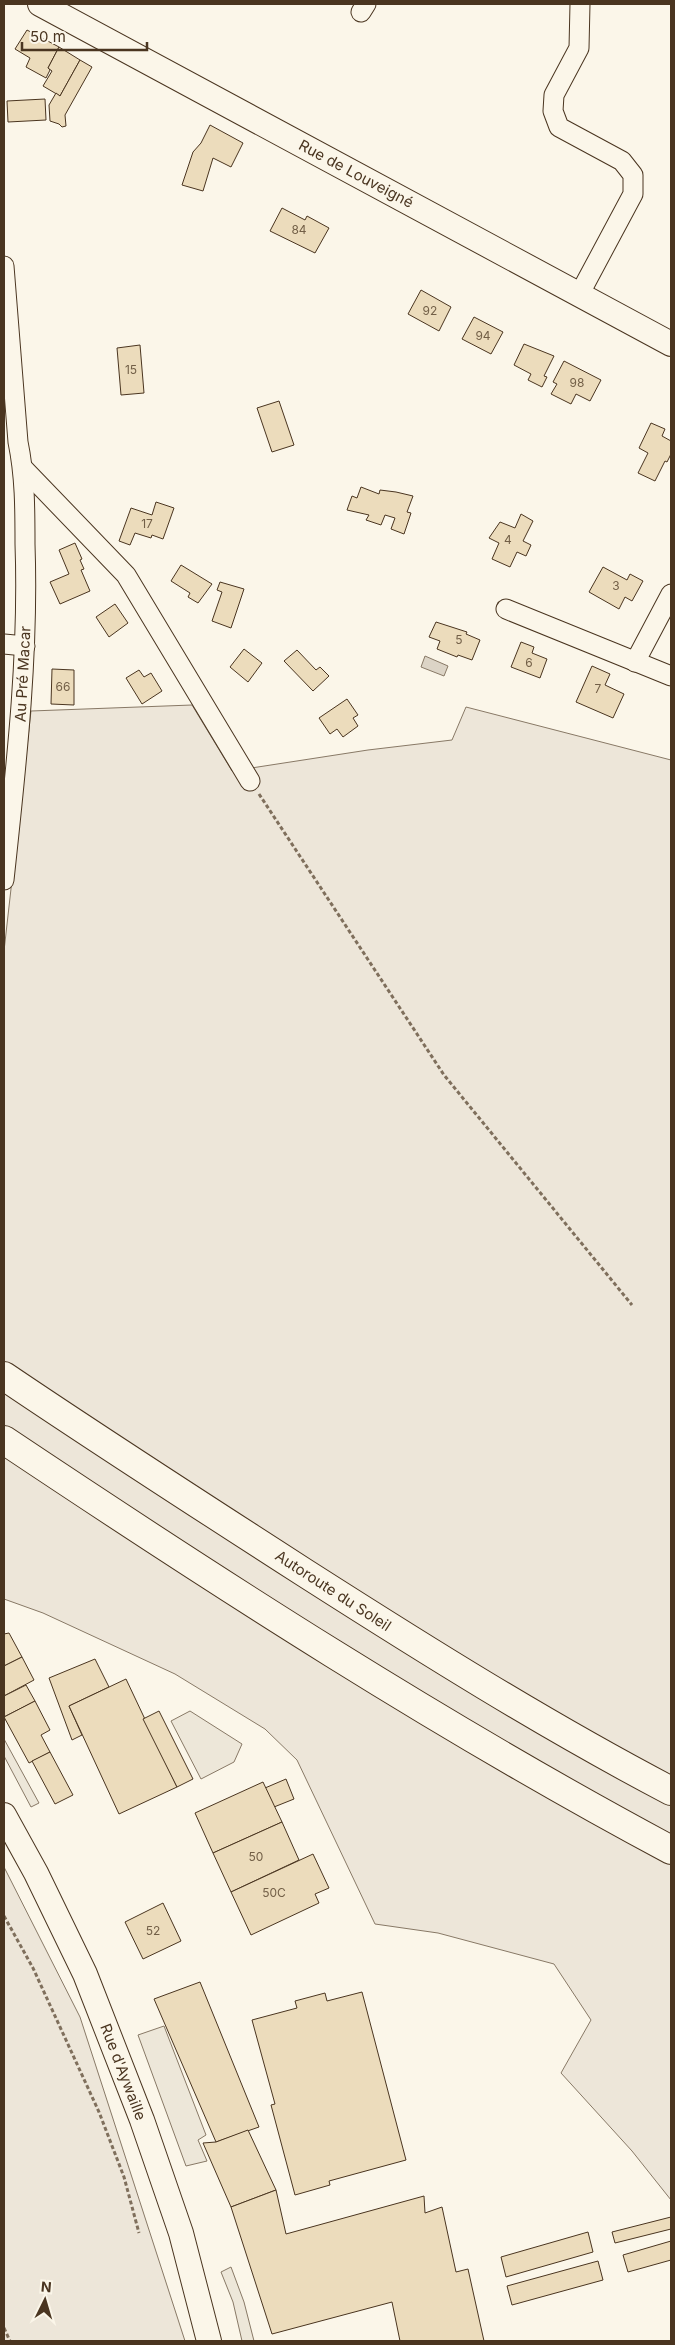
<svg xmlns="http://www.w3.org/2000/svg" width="675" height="2345" font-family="Inter,sans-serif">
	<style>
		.green { fill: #ede6d9; stroke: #887966 }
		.parking { fill: #ede7d9; stroke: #887966 }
		.water { fill: #dcd4c6; stroke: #887966 }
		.building { fill: #ecdcbc; stroke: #4a3520 }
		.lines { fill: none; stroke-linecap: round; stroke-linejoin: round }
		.minor-casing { stroke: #4a3520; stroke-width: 21 }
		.major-casing { stroke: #4a3520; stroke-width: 26 }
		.highway-casing { stroke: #4a3520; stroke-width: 30 }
		.path { stroke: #7f6f5c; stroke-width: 3; stroke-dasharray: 4 2.5; stroke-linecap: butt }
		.minor { stroke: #fbf6e9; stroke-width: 19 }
		.major { stroke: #fbf6e9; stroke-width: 24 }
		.highway { stroke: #fbf6e9; stroke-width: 28 }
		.labels { text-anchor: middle; stroke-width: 4; stroke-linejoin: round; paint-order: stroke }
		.number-label { font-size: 12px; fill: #725f47 }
		.street-label { font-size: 15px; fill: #4a3520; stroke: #fbf6e9 }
	</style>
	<rect width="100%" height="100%" fill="#fbf6e9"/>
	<g class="green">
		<polygon points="192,705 232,771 368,750 452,740 466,707 671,760 671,2200 632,2151 561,2073 591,2020 554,1964 438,1933 375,1924 297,1760 265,1729 175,1674 43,1613 4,1599 4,951 31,711"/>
		<polygon points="4,1867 80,2017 185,2341 4,2341"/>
	</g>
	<g class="parking">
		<polygon points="190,1711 242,1744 234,1762 201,1779 171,1721"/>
		<polygon points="4,1739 39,1803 31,1807 4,1756"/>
		<polygon points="164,2026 206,2135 198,2140 207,2161 186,2166 138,2035"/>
		<polygon points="231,2267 244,2302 254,2341 242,2341 233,2302 221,2272"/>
	</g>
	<polygon class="water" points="425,656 448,666 444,676 421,667"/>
	<g class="building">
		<polygon points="27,30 59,47 48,68 50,70 46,78 26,67 30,58 15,49"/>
		<polygon points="59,47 80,60 60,96 43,86 52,71 48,68"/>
		<polygon points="80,60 92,67 65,115 66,126 62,127 59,124 50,121 49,105 56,93 60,96"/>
		<polygon points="45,99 46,120 8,122 7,101"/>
		<polygon points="210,125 243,143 231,167 213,158 203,191 182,185 193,152 201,143"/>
		<polygon points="282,208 305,220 307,216 329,228 315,253 270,231"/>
		<polygon points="421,290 451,307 439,331 408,314"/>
		<polygon points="474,317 503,332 491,354 462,339"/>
		<polygon points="524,344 554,356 544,376 547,377 542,387 528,380 531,374 514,365"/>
		<polygon points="140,345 144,393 121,395 117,348"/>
		<polygon points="564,361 601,380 590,401 576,394 571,404 551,394 557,384 553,382"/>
		<polygon points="279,401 294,445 272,452 257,408"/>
		<polygon points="651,423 665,429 662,436 671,441 671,454 667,462 665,461 655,481 638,473 648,453 639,448"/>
		<polygon points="361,487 379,494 380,490 396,492 413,496 407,512 411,513 404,534 391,529 395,518 385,515 381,525 366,520 369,515 347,510 352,496 357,498"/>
		<polygon points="156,502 174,508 163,539 152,535 151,538 135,533 130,545 119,541 131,508 152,515"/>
		<polygon points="521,514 533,521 523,541 531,545 526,556 517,552 510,567 492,559 499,543 489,538 500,522 515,528"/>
		<polygon points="75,543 82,559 80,560 84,569 81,570 90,591 60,604 50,582 69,574 59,550"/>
		<polygon points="181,565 212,584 198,603 188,597 190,593 171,581"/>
		<polygon points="603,567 627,580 630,574 643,581 632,601 625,597 619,609 589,592"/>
		<polygon points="220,582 244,589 231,628 212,621 222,592 217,590"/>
		<polygon points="115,604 128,623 109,637 96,617"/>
		<polygon points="436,622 467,632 466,634 480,640 472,660 458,655 457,657 437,649 440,641 429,637"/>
		<polygon points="521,642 534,647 532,653 547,659 540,678 511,667"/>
		<polygon points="244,649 262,663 248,682 230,667"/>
		<polygon points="297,650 316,670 320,667 329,676 313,691 284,661"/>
		<polygon points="592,666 610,674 605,685 624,694 613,718 576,702"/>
		<polygon points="52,669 74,670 74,705 51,704"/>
		<polygon points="139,670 144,677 151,673 162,691 142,704 126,678"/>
		<polygon points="347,699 358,715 353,718 358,726 343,737 337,729 330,734 319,718"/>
		<polygon points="9,1633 22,1657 4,1666 4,1634"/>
		<polygon points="22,1657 34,1680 4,1696 4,1666"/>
		<polygon points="95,1659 109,1687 69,1706 82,1735 72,1740 49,1678"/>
		<polygon points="126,1679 177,1787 119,1814 69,1706"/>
		<polygon points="26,1685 35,1701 4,1717 4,1696"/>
		<polygon points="35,1701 50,1730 41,1735 50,1752 29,1763 4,1717"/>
		<polygon points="159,1711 193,1779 177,1787 143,1719"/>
		<polygon points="50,1752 73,1795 55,1804 32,1761"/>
		<polygon points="286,1779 294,1799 274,1807 265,1788"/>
		<polygon points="263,1782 282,1822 213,1853 195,1813"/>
		<polygon points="282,1822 299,1860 231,1892 213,1853"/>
		<polygon points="313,1854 329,1888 315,1894 319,1903 251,1935 231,1892"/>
		<polygon points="163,1903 181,1941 143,1959 125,1922"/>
		<polygon points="200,1982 259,2127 216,2142 154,1999"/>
		<polygon points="362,1992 406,2160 329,2181 330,2185 295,2195 271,2105 275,2104 252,2020 297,2008 295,2001 325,1993 327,2001"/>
		<polygon points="248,2130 276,2190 231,2207 203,2143 216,2142"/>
		<polygon points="276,2190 286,2234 424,2196 425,2213 442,2207 456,2272 468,2269 484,2341 400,2341 392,2302 272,2334 231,2207"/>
		<polygon points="671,2217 671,2229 615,2243 612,2232"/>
		<polygon points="588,2232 593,2252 506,2277 501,2257"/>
		<polygon points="671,2241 671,2260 628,2272 623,2255"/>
		<polygon points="598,2261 603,2280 512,2305 507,2286"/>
	</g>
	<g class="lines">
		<defs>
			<g id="minor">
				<polyline points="361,12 366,4"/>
				<path d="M4 266 18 442C25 476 25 509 25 544 29 656 16 768 4 880"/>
				<polyline points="579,295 633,194 633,175 622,161 559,127 553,111 554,95 579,48 580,4"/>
				<polyline points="23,468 126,575 250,781"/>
				<polyline points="506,609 671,676"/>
				<polyline points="4,644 25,646"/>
				<polyline points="635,662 671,594"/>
			</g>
			<g id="major">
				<polyline points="40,4 671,344"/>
				<polyline points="4,1815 36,1873 85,1974 142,2120 181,2233 209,2341"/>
			</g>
			<g id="highway">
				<path d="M4 1376C103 1443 204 1508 305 1573 424 1649 545 1725 671 1791"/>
				<path d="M4 1440C221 1585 441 1727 671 1850"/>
			</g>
		</defs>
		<use href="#minor" class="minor-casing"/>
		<use href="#major" class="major-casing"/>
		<use href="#highway" class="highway-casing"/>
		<g class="path">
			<polyline points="259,794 444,1075 632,1305"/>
			<polyline points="4,1916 33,1968 99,2112 124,2177 139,2233"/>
			<polyline points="4,2328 10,2341"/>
		</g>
		<use href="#minor" class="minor"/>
		<use href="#major" class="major"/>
		<use href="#highway" class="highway"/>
	</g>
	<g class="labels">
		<g class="number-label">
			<text x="299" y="234">84</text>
			<text x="430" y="315">92</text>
			<text x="483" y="340">94</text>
			<text x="131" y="374">15</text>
			<text x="577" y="387">98</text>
			<text x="147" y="528">17</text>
			<text x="508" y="544">4</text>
			<text x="616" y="590">3</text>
			<text x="459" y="644">5</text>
			<text x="529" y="667">6</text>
			<text x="63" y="691">66</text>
			<text x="598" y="693">7</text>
			<text x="256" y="1861">50</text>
			<text x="274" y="1897">50C</text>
			<text x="153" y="1935">52</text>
		</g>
		<g class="street-label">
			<text transform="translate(356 174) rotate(28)" y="5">Rue de Louveigné</text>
			<text transform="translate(23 674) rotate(-87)" y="5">Au Pré Macar</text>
			<text transform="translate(333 1591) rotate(33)" y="5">Autoroute du Soleil</text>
			<text transform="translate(123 2072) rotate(69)" y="5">Rue d'Aywaille</text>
		</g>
	</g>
	<rect width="675" height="2345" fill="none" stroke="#4a3520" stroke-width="10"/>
	<g transform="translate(45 2300) rotate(5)" stroke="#fbf6e9" stroke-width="4" paint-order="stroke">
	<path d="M0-4L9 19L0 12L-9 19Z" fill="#4a3520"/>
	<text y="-8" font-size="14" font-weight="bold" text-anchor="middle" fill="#4a3520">N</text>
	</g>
	<path d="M22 42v8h125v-8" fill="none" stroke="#4a3520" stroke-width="2.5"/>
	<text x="30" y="42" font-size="15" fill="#4a3520" stroke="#fbf6e9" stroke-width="4" paint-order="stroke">50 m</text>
</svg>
